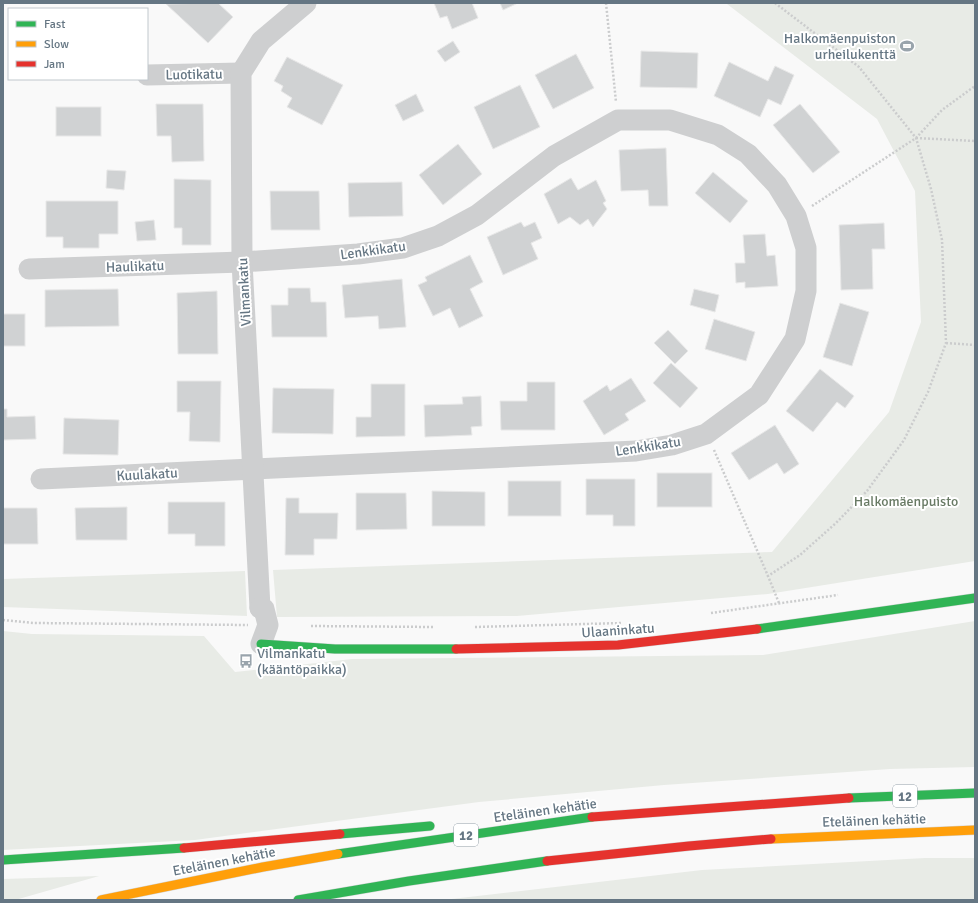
<svg xmlns="http://www.w3.org/2000/svg" width="978" height="903" font-family="Signika,sans-serif">
	<style>
		.green { fill: #e8ebe6 }
		.building { fill: #d0d2d3; stroke: #e8e8e8 }
		.lines { fill: none; stroke-linecap: round; stroke-linejoin: round }
		.fast-casing { stroke: #d5d6d7; stroke-width: 10 }
		.slow-casing { stroke: #d5d6d7; stroke-width: 10 }
		.jam-casing { stroke: #d5d6d7; stroke-width: 10 }
		.path { stroke: #cbcccd; stroke-width: 2.5; stroke-dasharray: 2 2; stroke-linecap: butt }
		.street { stroke: #cecfd0; stroke-width: 21 }
		.fast { stroke: #30b455; stroke-width: 9 }
		.slow { stroke: #ff9f0a; stroke-width: 9 }
		.jam { stroke: #e5322d; stroke-width: 9 }
		.labels { text-anchor: middle; stroke-width: 4; stroke-linejoin: round; paint-order: stroke }
		.shield { fill: #fff; stroke: #939fa8; stroke-width: 1 }
		.shield-label { font-size: 13px; font-weight: bold; fill: #657683 }
		.poi-label { font-size: 14px; fill: #657683; stroke: #fff; text-anchor: end }
		.street-label { font-size: 14px; fill: #657683; stroke: #fff }
		.park-label { font-size: 14px; fill: #687a64; stroke: #fff }
	</style>
	<rect width="100%" height="100%" fill="#f9f9f9"/>
	<g class="green">
		<polygon points="721,3 975,3 975,561 768,594 517,616 277,617 273,570 772,552 889,412 921,322 915,191 877,119 727,4"/>
		<polygon points="245,571 247,616 3,607 3,579"/>
		<polygon points="975,621 975,767 890,769 664,785 479,802 195,840 3,850 3,631 32,634 204,636 235,672 352,659 763,655"/>
		<polygon points="925,858 975,858 975,900 443,900 702,870"/>
		<polygon points="99,876 15,900 3,900 3,879"/>
	</g>
	<g class="building">
		<polygon points="218,3 233,17 208,43 166,4"/>
		<polygon points="434,3 472,3 478,18 452,29 447,16 440,18"/>
		<polygon points="500,3 518,3 503,10"/>
		<polygon points="453,41 460,52 445,62 437,51"/>
		<polygon points="641,51 698,53 697,88 640,87"/>
		<polygon points="576,54 594,88 553,109 535,75"/>
		<polygon points="287,57 343,85 322,125 287,107 292,98 281,91 283,86 274,81"/>
		<polygon points="729,62 768,81 775,66 794,75 781,105 768,99 760,117 714,96"/>
		<polygon points="520,85 540,127 493,149 474,107"/>
		<polygon points="416,94 424,111 403,121 395,105"/>
		<polygon points="156,104 203,104 204,161 172,162 171,136 157,136"/>
		<polygon points="800,104 840,152 813,173 773,125"/>
		<rect x="56" y="107" width="45" height="29"/>
		<polygon points="458,144 482,174 443,205 419,175"/>
		<polygon points="666,148 668,206 649,206 648,190 621,191 619,150"/>
		<polygon points="107,170 126,171 124,190 106,188"/>
		<polygon points="713,172 748,201 730,223 695,193"/>
		<polygon points="571,178 578,190 596,180 606,201 603,203 607,209 593,227 588,219 580,225 570,217 558,224 544,194"/>
		<polygon points="174,179 211,180 211,245 182,245 182,228 174,228"/>
		<polygon points="402,182 403,216 349,217 348,183"/>
		<polygon points="270,191 319,191 320,230 271,230"/>
		<polygon points="46,201 118,201 118,234 99,234 99,248 63,248 63,237 46,237"/>
		<polygon points="154,220 156,240 137,241 135,222"/>
		<polygon points="521,222 524,227 535,222 542,238 531,243 538,259 503,275 487,237"/>
		<polygon points="884,223 885,249 872,249 873,289 841,290 839,225"/>
		<polygon points="765,234 767,256 775,255 778,286 745,288 745,282 736,283 735,263 745,263 743,235"/>
		<polygon points="470,255 483,282 470,289 483,316 459,328 450,308 433,316 418,285 427,281 425,277"/>
		<polygon points="402,279 406,327 379,329 378,316 345,318 342,285"/>
		<polygon points="288,288 310,288 311,302 326,302 327,337 272,337 271,305 288,305"/>
		<polygon points="118,289 119,326 45,327 45,290"/>
		<polygon points="694,289 719,295 715,312 690,305"/>
		<polygon points="217,291 218,354 178,354 177,293"/>
		<polygon points="840,303 869,312 852,366 823,357"/>
		<rect x="3" y="314" width="22" height="32"/>
		<polygon points="714,319 755,332 746,361 705,349"/>
		<polygon points="668,330 688,351 675,364 654,343"/>
		<polygon points="671,363 698,388 680,408 653,383"/>
		<polygon points="820,369 854,396 845,408 837,402 813,432 786,411"/>
		<polygon points="631,378 646,401 625,414 629,420 604,435 583,401 607,385 610,391"/>
		<polygon points="177,381 221,381 220,442 189,441 190,412 177,412"/>
		<polygon points="527,382 555,382 555,430 501,430 500,401 527,401"/>
		<polygon points="371,384 405,384 405,436 356,437 356,417 371,417"/>
		<polygon points="273,388 334,389 333,434 272,433"/>
		<polygon points="481,396 482,426 471,427 472,435 425,437 424,405 463,404 462,397"/>
		<polygon points="3,409 7,409 7,417 35,416 36,439 3,440"/>
		<polygon points="64,418 119,420 118,455 63,454"/>
		<polygon points="775,425 799,464 784,474 777,463 749,480 731,453"/>
		<rect x="657" y="473" width="55" height="34"/>
		<polygon points="586,479 635,479 635,526 613,526 613,515 586,515"/>
		<rect x="508" y="481" width="53" height="35"/>
		<polygon points="432,491 485,492 485,526 432,526"/>
		<polygon points="356,493 406,493 407,529 356,530"/>
		<polygon points="286,498 299,498 299,513 338,513 337,539 314,539 314,555 285,555"/>
		<polygon points="168,502 225,502 225,546 195,546 195,534 168,534"/>
		<polygon points="127,507 127,540 76,540 75,508"/>
		<polygon points="3,508 37,508 38,544 3,544"/>
	</g>
	<g class="lines">
		<defs>
			<g id="fast">
				<polyline points="757,629 975,598"/>
				<polyline points="261,644 335,649 456,649"/>
				<polyline points="849,798 975,793"/>
				<polyline points="340,834 430,826"/>
				<polyline points="338,854 592,817"/>
				<polyline points="3,860 184,848"/>
				<polyline points="298,900 409,881 547,861"/>
			</g>
			<g id="slow">
				<polyline points="771,839 975,830"/>
				<polyline points="101,900 263,867 338,854"/>
			</g>
			<g id="jam">
				<polyline points="456,649 618,645 757,629"/>
				<polyline points="592,817 849,798"/>
				<polyline points="184,848 340,834"/>
				<polyline points="547,861 689,846 771,839"/>
			</g>
		</defs>
		<use href="#fast" class="fast-casing"/>
		<use href="#slow" class="slow-casing"/>
		<use href="#jam" class="jam-casing"/>
		<g class="path">
			<polyline points="606,3 616,102"/>
			<polyline points="775,3 859,67 916,138 931,189 942,240 946,343 928,392 904,440 867,491 836,523 800,555 768,576 779,603"/>
			<polyline points="916,138 975,141"/>
			<polyline points="812,206 916,138 942,110 975,86"/>
			<polyline points="946,343 975,345"/>
			<polyline points="714,450 768,576"/>
			<polyline points="711,613 838,595"/>
			<polyline points="3,620 34,623 248,625"/>
			<polyline points="311,626 434,627"/>
			<polyline points="475,627 622,623"/>
		</g>
		<g class="street">
			<polyline points="147,75 241,73"/>
			<polyline points="29,269 242,262 358,254 403,248 438,236 477,215 554,156 618,120 670,120 718,135 748,154 777,185 796,216 806,248 806,291 795,339 759,395 706,434 672,445 636,451 41,479"/>
			<polyline points="260,608 242,262 241,73 261,41 306,3"/>
			<polyline points="260,608 264,609 268,625 261,644"/>
		</g>
		<use href="#fast" class="fast"/>
		<use href="#slow" class="slow"/>
		<use href="#jam" class="jam"/>
	</g>
	<defs>
		<symbol id="stadium-bare" viewBox="-9 -9 18 18"><path d="M0-5a6.5 5 0 1 0 0 10a6.5 5 0 1 0 0-10ZM-3.5-1.8h7v3.6h-7Z" fill="#99a4ac" stroke="#fff" stroke-width="2.5" paint-order="stroke"/></symbol>
		<symbol id="bus-bare" viewBox="-9 -9 18 18"><path d="M-5-6H5V4H4V6H2V4H-2V6H-4V4H-5ZM-3.5-4V0h7V-4ZM-3.5 1.2v1.5H-2V1.2ZM2 1.2v1.5H3.5V1.2Z" fill="#99a4ac" stroke="#fff" stroke-width="2.5" paint-order="stroke"/></symbol>
	</defs>
	<g fill-rule="evenodd">
		<use href="#stadium-bare" x="897" y="36" width="20" height="20"/>
		<use href="#bus-bare" x="236" y="651" width="20" height="20"/>
	</g>
	<g class="labels">
		<g class="shield">
			<rect x="893" y="785" width="24" height="22" rx="3"/>
			<rect x="454" y="824" width="24" height="22" rx="3"/>
		</g>
		<g class="shield-label">
			<text x="905" y="801">12</text>
			<text x="466" y="840">12</text>
		</g>
		<g class="poi-label">
			<text x="896" y="43">Halkomäenpuiston<tspan x="896" dy="16">urheilukenttä</tspan></text>
			<text x="257" y="658" text-anchor="start">Vilmankatu<tspan x="257" dy="16">(kääntöpaikka)</tspan></text>
		</g>
		<g class="street-label">
			<text transform="translate(194 74) rotate(-1)" y="5">Luotikatu</text>
			<text transform="translate(373 250) rotate(-8)" y="5">Lenkkikatu</text>
			<text transform="translate(135 266) rotate(-2)" y="5">Haulikatu</text>
			<text transform="translate(244 292) rotate(-93)" y="5">Vilmankatu</text>
			<text transform="translate(648 446) rotate(-9)" y="5">Lenkkikatu</text>
			<text transform="translate(147 474) rotate(-3)" y="5">Kuulakatu</text>
			<text transform="translate(618 630) rotate(-4)" y="5">Ulaaninkatu</text>
			<text transform="translate(545 810) rotate(-8)" y="5">Eteläinen kehätie</text>
			<text transform="translate(874 820) rotate(-2)" y="5">Eteläinen kehätie</text>
			<text transform="translate(224 861) rotate(-11)" y="5">Eteläinen kehätie</text>
		</g>
		<g class="park-label">
			<text x="906" y="506">Halkomäenpuisto</text>
		</g>
	</g>
	<rect width="978" height="903" fill="none" stroke="#657683" stroke-width="8"/>
	<rect x="8" y="8" width="140" height="72" fill="#ffffff" stroke="#c1c8cd"/>
	<rect x="16" y="21" width="20" height="6" fill="#30b455" stroke="#c1c8cd"/>
	<text x="44" y="28" font-size="12" fill="#657683">Fast</text>
	<rect x="16" y="41" width="20" height="6" fill="#ff9f0a" stroke="#c1c8cd"/>
	<text x="44" y="48" font-size="12" fill="#657683">Slow</text>
	<rect x="16" y="61" width="20" height="6" fill="#e5322d" stroke="#c1c8cd"/>
	<text x="44" y="68" font-size="12" fill="#657683">Jam</text>
</svg>
